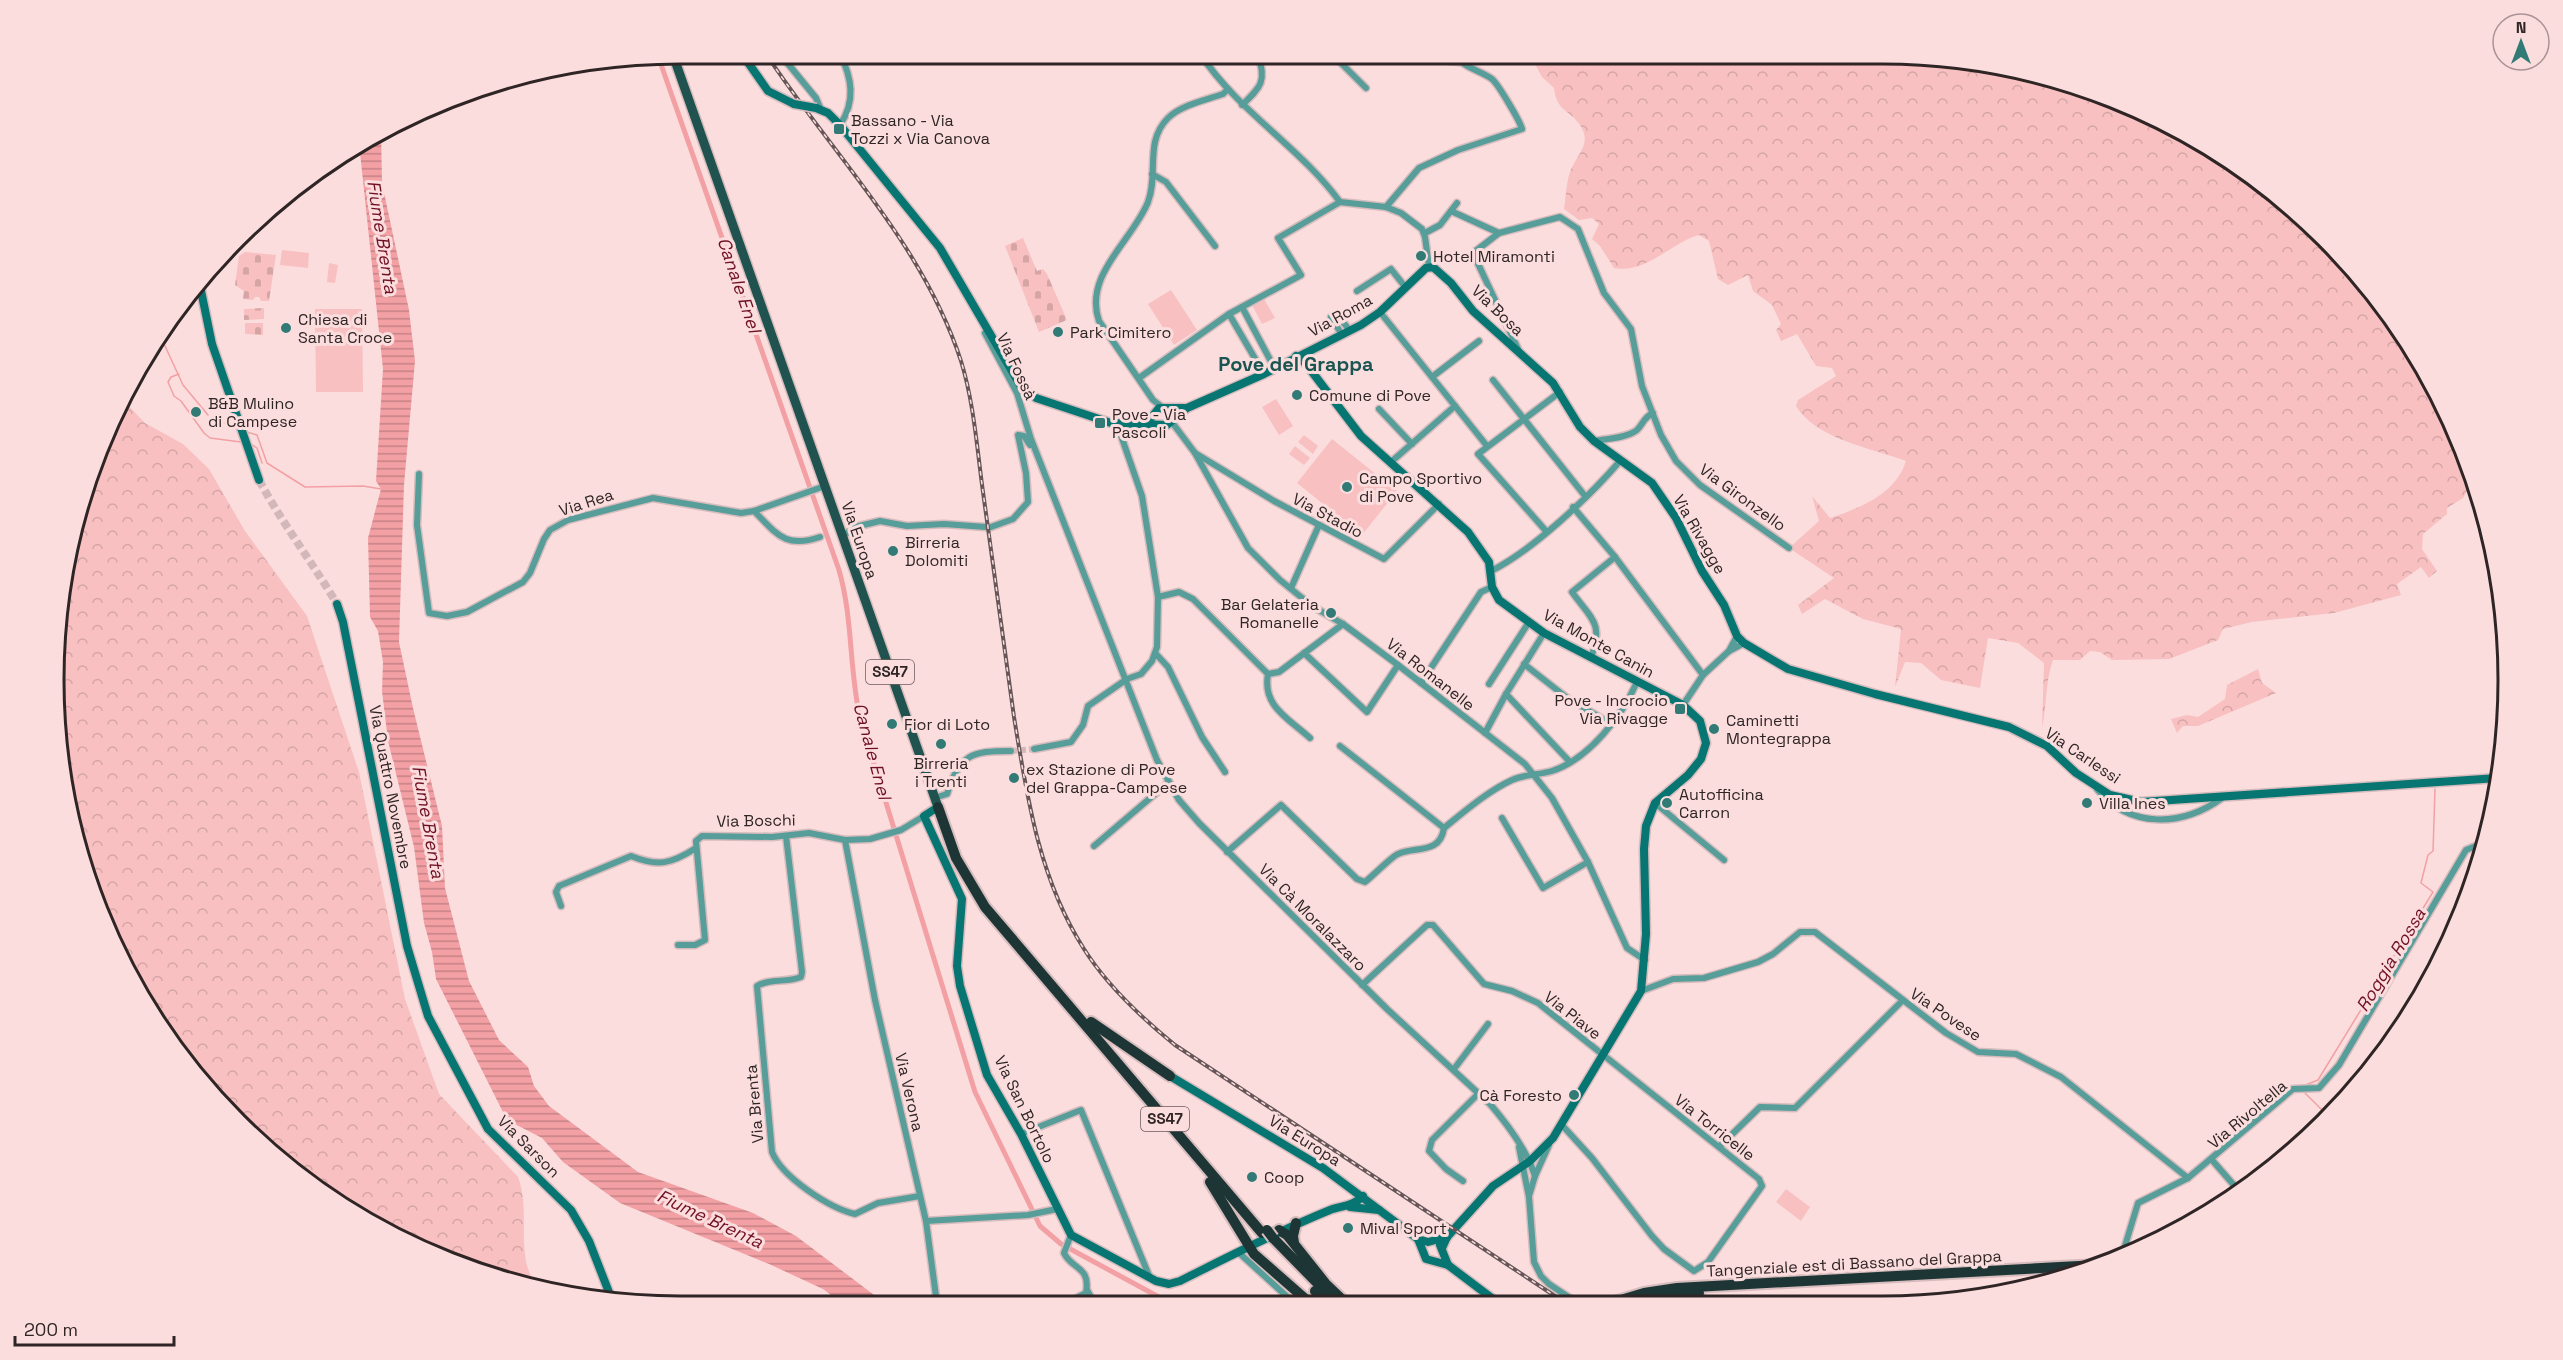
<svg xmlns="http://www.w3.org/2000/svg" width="2563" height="1360" font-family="'Space Grotesk',sans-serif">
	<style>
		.grass { fill: #f8c0c1 }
		.forest { fill: url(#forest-crowns) }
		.cemetery { fill: url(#cemetery-stones) }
		.water { fill: url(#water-rules) }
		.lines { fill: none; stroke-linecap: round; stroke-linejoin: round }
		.stream { stroke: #f3a0a4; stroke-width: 1.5 }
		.canal { stroke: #f3a0a4; stroke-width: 5 }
		.street-tunnel { stroke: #d2b8b9; stroke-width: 6; stroke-dasharray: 6 3; stroke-linecap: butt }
		.secondary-tunnel { stroke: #d2b8b9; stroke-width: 8; stroke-dasharray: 8 4; stroke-linecap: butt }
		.street-casing { stroke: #d6bcbd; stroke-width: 9 }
		.secondary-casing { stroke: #d6bcbd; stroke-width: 11 }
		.primary-casing { stroke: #d6bcbd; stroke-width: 12 }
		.highway-casing { stroke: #d6bcbd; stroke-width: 14 }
		.street { stroke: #579d99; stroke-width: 6 }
		.secondary { stroke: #077571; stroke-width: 8 }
		.primary { stroke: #20524f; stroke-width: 9 }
		.highway { stroke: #1d3635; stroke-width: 10 }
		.rail-casing { stroke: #665657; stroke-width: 4 }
		.rail { stroke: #fbddde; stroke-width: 1.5; stroke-dasharray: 4.5; stroke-linecap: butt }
		.secondary-bridge-casing { stroke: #d6bcbd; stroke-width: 11; stroke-linecap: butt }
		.highway-bridge-casing { stroke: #d6bcbd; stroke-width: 14; stroke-linecap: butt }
		.secondary-bridge { stroke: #077571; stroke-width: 8 }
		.highway-bridge { stroke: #1d3635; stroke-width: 10 }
		.poi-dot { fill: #317a76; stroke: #fbddde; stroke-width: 2 }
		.labels { text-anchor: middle; stroke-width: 6; stroke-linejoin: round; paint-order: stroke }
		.shield { fill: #fbddde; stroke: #6d5c5c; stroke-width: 1.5 }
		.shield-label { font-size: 15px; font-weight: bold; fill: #302525 }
		.poi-label { font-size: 16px; fill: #302525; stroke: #fbddde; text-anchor: start }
		.street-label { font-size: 16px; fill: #302525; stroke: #fbddde }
		.water-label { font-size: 18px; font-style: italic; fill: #701023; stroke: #fbddde }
		.quarter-label { font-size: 20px; font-weight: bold; fill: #1a5552; stroke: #fbddde }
		.rim { fill: none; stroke: #302525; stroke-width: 3 }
	</style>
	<defs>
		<pattern id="forest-crowns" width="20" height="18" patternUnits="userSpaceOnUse" patternTransform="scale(1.5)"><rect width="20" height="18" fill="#f8c0c1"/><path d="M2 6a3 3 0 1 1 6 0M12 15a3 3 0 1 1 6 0" fill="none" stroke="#d5a5a6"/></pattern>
		<pattern id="cemetery-stones" width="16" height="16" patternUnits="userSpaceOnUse" patternTransform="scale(1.5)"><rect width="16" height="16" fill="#f8c0c1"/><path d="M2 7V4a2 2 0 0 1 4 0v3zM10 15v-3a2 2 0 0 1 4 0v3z" fill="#d5a5a6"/></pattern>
		<pattern id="water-rules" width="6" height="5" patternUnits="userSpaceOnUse" patternTransform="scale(1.5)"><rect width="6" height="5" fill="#f3a0a4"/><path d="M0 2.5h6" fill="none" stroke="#c58285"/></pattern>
	</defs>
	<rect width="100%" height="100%" fill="#fbddde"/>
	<g class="grass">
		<polygon points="282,250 309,253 308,268 280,265"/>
		<polygon points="329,263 338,265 335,283 327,282"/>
		<polygon points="1171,290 1197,330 1174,345 1148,304"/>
		<polygon points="1264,299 1275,318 1262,324 1252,305"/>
		<polygon points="315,309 362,309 363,392 316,392"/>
		<polygon points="1276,399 1293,426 1279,435 1262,407"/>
		<polygon points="1304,435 1318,446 1313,454 1298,442"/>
		<polygon points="1332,439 1397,491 1362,535 1297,483"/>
		<polygon points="1295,446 1310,458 1304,465 1289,454"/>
		<polygon points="1786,1189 1810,1207 1801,1221 1776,1202"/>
	</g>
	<g class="forest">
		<path d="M1530 55H1924L2045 75 2160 119 2264 184 2354 268 2425 367 2475 478 2463 498 2447 508V514L2423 534 2422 549 2437 571 2429 578 2421 567 2397 584 2401 595 2334 613 2252 622 2223 629 2218 640 2169 659 2112 660 2100 652 2090 651 2080 660H2053C2045 682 2047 706 2042 728L2044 663 2018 643 1988 638 1980 688 1941 680 1921 663 1905 662 1895 687 1901 629 1863 619 1825 599 1802 614 1798 605 1834 578 1789 548 1819 521 1812 496 1830 518C1860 508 1896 494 1906 461 1871 448 1816 439 1796 406L1798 400 1836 376 1832 368 1816 366 1797 334 1781 341 1776 330 1781 324 1772 305 1753 291 1748 275 1728 285 1718 279 1709 241 1699 235C1670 243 1647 274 1614 268L1600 246 1592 239 1599 224 1592 218 1579 220 1564 209C1566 198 1566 183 1570 172 1576 155 1593 144 1580 125 1568 108 1557 112 1554 88L1542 77Z"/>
		<path d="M123 400 145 423 183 444 209 469 245 531 307 616 359 772 405 999 439 1094 518 1177C532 1213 513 1260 539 1288L518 1285 403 1241 299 1177 237 1122 159 1028 102 920 75 842 55 721V639L75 518 102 440Z"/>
		<polygon points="2258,669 2262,683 2276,693 2198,726 2183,726 2177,733 2171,719 2187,715 2198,717 2225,699 2227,685"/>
	</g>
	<g class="cemetery">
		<polygon points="1023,238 1037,271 1043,269 1047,274 1067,320 1039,332 1005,246"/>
		<polygon points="245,252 276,255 269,301 261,301 259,297 255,297 253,300 243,299 244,291 235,285 239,256"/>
		<polygon points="264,308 264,319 244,320 244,309"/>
		<polygon points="245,323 263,323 263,335 245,334"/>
	</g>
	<polygon class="water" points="381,131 382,183 409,310 415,361 404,485 399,642 413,708 442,826 445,888 469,981 499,1040 528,1067 534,1086 549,1106 638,1172 753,1213 796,1236 886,1304 843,1304 823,1289 769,1264 620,1203 563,1162 542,1138 507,1120 436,979 432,952 424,923 414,847 388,741 382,691 383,662 378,631 370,617 368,538 381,489 376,481 383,369 359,143"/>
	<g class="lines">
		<g class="stream">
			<polyline points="159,333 183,385 208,415"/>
			<polyline points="179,374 171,377 168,382 174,396 181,401 204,433 210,438 241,442"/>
			<polyline points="215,419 236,428"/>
			<polyline points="247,432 257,435 267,463 305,487 363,486 381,489"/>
			<polyline points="251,444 257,448 262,463"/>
			<polyline points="2303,1086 2318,1080 2433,892 2421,883 2428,855 2433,851 2435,789"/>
			<polyline points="2304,1092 2328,1116"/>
		</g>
		<path class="canal" d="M658 56 839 570C853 618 849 669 860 718L975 1092 1040 1226 1061 1244 1170 1303"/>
		<polyline class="street-tunnel" points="1011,751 1034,749"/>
		<path class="secondary-tunnel" d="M259 480C282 523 312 562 337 604"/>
		<defs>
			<g id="street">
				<polyline points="780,54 816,98 821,110"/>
				<path d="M1201 55C1239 112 1300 147 1340 202"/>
				<polyline points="1333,55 1366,88"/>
				<polyline points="1438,55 1449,61 1460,62"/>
				<path d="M1242 105C1261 87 1267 81 1258 55"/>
				<path d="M840 125C856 101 852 78 840 54"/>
				<polyline points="1152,174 1166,182 1215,246"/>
				<path d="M1386 207 1419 168 1458 150 1522 129C1520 121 1498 84 1492 79 1480 70 1463 68 1456 55"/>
				<polyline points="1451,211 1499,233"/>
				<polyline points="1425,233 1440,225 1457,203"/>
				<polyline points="1357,291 1391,269 1406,288"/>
				<polyline points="1242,307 1275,369"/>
				<polyline points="1380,312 1487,446"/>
				<polyline points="1229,314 1264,374"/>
				<polyline points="1337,314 1350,331"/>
				<polyline points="1331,317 1342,335"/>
				<path d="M985 333 1017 393 1031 439 1157 760 1179 800 1199 823 1387 1009 1490 1104C1508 1125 1527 1150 1535 1176"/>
				<polyline points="1519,351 1473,253 1499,233 1560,217 1578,229 1604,293 1631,329 1642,386 1661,435 1676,461 1700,485 1789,548"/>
				<polyline points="1432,377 1479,341"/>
				<polyline points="1139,378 1229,314 1301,275 1278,238 1340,202 1386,207 1401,213 1422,229 1425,237 1429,267"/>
				<polyline points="1493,380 1585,496"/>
				<path d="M1162 407 1153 400 1099 321C1083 275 1133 240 1148 202 1159 173 1144 142 1168 118 1181 105 1206 100 1223 94L1228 89"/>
				<polyline points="1379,409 1412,444"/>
				<polyline points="1171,421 1195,453 1248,548 1280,580 1312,606 1343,624 1398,665 1525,764 1552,798 1588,862 1627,948 1645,960"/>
				<path d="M1594 441C1606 439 1627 438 1637 430 1643 424 1644 417 1653 413"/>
				<polyline points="1195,453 1274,501 1384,559 1439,504"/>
				<polyline points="1391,462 1455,406"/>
				<polyline points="419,474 417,525 429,613 447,616 467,612 523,582 530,573 544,539 550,530 568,520 653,498 741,513 754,511 825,486"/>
				<polyline points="1573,507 1615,557 1703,675"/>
				<path d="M754 511C777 534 785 549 820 537"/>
				<polyline points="991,527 1013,519 1028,502 1026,473 1018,435 1024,436 1030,445"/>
				<polyline points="1546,531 1478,454 1560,392"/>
				<polyline points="843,536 855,527 880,521 907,526 944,524 986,527"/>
				<path d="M1491 571C1533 550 1589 497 1620 461"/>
				<polyline points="1291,588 1319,525"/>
				<polyline points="1158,597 1179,592 1193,599 1268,674 1279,672 1343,624"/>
				<polyline points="1737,636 1729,651 1744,643"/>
				<polyline points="1304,653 1367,712 1398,665"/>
				<polyline points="1156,654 1168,667 1202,737 1225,772"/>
				<path d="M1591 658C1604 623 1592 620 1572 592L1615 557"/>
				<polyline points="1524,664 1566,697 1611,724"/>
				<path d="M1268 674C1262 706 1288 718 1310 738"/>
				<polyline points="1421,683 1481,592 1492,587"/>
				<polyline points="1489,684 1529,622"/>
				<polyline points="1506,694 1570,762"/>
				<polyline points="1683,705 1703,675 1729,651"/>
				<polyline points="1485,733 1506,694 1544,633"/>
				<polyline points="1340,746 1444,828"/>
				<polyline points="1034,749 1071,742 1083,725 1088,706 1127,679 1141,674 1152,661 1157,647 1158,597 1142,496 1117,424"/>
				<path d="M2097 789C2130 829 2182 827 2222 798"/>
				<path d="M934 798 947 794C960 754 971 751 1011 751"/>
				<polyline points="1655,803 1724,860"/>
				<polyline points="1502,818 1543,888 1588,862"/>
				<path d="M1444 828C1465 811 1488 791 1512 780 1525 774 1539 775 1552 771 1589 759 1622 716 1637 682"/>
				<path d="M786 836 802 972 801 977C786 983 770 978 757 986L772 1152C782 1177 829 1208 855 1214L878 1203 920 1196"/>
				<polyline points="845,840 875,1000 926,1221 1028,1215 1057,1209"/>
				<polyline points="1094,846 1169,782"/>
				<path d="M1227 852 1281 805 1357 879 1365 882C1374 875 1391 857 1398 854 1415 846 1440 855 1444 828"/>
				<path d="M561 906 556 892 559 886 631 856C658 867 671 864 696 848"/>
				<polyline points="678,945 695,945 705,940 696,841 702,836 772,837 809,833 845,840 870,839 901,830 924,816"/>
				<polyline points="1362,985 1427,925 1433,925 1484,984 1512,991 1538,1003 1759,1179 1762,1186 1708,1262 1694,1271 1664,1249 1652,1236 1592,1158 1561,1124"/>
				<polyline points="1641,991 1673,979 1704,978 1758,962 1773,954 1800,932 1815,932 1946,1033 1978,1052 2016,1054 2061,1077 2188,1178"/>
				<polyline points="1454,1069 1488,1024"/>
				<polyline points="1021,1134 1081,1110 1150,1278"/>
				<polyline points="1720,1146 1760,1107 1795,1108 1902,1001"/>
				<polyline points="1519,1147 1529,1197 1534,1262 1541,1276 1549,1284 1576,1302"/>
				<polyline points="2212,1160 2239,1191"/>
				<polyline points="1463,1181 1446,1169 1429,1151 1432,1140 1479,1093"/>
				<polyline points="1529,1196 1535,1176 1549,1145"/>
				<polyline points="926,1221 937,1304"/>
				<polyline points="1238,1252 1294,1303"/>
				<polyline points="2121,1259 2138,1203 2188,1178 2293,1089 2319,1088 2339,1065 2466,850 2488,841"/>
				<polyline points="1087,1290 1094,1303"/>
				<path d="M1067 1303 1086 1293C1091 1266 1072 1270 1064 1253L1071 1235"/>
			</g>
			<g id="secondary">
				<polyline points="742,54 768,91 794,104"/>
				<polyline points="816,108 828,113 840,125 940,248 1020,385 1036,398 1111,423 1167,425 1187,408 1264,374 1361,325 1380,312 1426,268 1433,267 1451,283 1473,311 1553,383 1580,427 1594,441 1652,483 1676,518 1702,571 1724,605 1737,636 1744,643 1788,669 1875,694 2009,727 2047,746 2076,773 2110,795 2141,802 2498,778"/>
				<polyline points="199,281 212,344 259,480"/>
				<polyline points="1296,356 1306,364 1361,436 1468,532 1489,562 1492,587 1499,600 1544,633 1683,705 1700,721 1706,743 1701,759 1688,775 1655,803 1646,826 1644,849 1646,934 1641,991 1553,1138 1530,1161 1493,1186 1447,1237 1442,1248"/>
				<polyline points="1143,422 1151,418 1159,408 1184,408"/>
				<polyline points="337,604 343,622 407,946 428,1016 488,1129 571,1210 589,1241 612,1300"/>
				<path d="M938 807 924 816 962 899 957 966 960 986 987 1075 1021 1134 1071 1235 1156 1281 1169 1284 1180 1281C1230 1256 1278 1231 1330 1210 1341 1206 1354 1206 1363 1196"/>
				<polyline points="1170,1076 1323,1168 1418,1239 1428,1242 1447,1237"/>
				<polyline points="1350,1207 1379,1210"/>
				<polyline points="1418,1239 1426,1259 1448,1265"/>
				<polyline points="1440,1245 1448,1265 1497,1302"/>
			</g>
			<polyline id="primary" points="673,55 938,807"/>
			<g id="highway">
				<polyline points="938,807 956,858 985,907 1262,1233"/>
				<polyline points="1091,1022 1170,1076"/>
				<polyline points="1210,1182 1254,1254 1310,1303"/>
				<polyline points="1279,1230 1287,1235 1326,1284 1346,1303"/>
				<polyline points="1273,1238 1326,1292"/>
				<polyline points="1294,1243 1293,1236 1296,1223"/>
				<polyline points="1315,1291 1329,1303"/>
				<polyline points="1614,1302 1644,1293 1677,1288 2097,1265"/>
				<polyline points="1643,1302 1699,1293"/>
			</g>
		</defs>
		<use href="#street" class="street-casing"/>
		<use href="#secondary" class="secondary-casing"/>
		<use href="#primary" class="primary-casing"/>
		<use href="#highway" class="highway-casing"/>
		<use href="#street" class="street"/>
		<use href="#secondary" class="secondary"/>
		<use href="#primary" class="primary"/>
		<use href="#highway" class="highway"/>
		<defs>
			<path id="rail" d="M766 54C833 155 923 244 961 361 974 403 977 449 983 492 994 567 1003 642 1014 717 1027 797 1039 879 1084 949 1106 984 1143 1019 1175 1045L1564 1302"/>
		</defs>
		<use href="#rail" class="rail-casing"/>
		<use href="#rail" class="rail"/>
		<defs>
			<polyline id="secondary-bridge" points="794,104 816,108"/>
			<polyline id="highway-bridge" points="1267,1230 1273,1238"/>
		</defs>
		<use href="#secondary-bridge" class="secondary-bridge-casing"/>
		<use href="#highway-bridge" class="highway-bridge-casing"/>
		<use href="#secondary-bridge" class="secondary-bridge"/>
		<use href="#highway-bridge" class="highway-bridge"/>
	</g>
	<g class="poi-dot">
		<rect x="833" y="123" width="12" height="12" rx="3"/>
		<circle cx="1421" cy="256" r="6"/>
		<circle cx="286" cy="328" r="6"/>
		<circle cx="1058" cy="332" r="6"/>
		<circle cx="1297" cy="395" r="6"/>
		<circle cx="196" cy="412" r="6"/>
		<rect x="1094" y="417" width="12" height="12" rx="3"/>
		<circle cx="1347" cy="487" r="6"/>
		<circle cx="893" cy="551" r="6"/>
		<circle cx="1331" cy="613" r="6"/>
		<rect x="1674" y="703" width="12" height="12" rx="3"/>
		<circle cx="892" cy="724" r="6"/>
		<circle cx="1714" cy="729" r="6"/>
		<circle cx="941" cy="744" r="6"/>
		<circle cx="1014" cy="778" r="6"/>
		<circle cx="1667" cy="803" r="6"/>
		<circle cx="2087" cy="803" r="6"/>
		<circle cx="1574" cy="1095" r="6"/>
		<circle cx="1252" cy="1177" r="6"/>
		<circle cx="1348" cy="1228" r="6"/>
	</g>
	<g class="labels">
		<g class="shield">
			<rect x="866" y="660" width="48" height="24" rx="4.5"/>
			<rect x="1141" y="1107" width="48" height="24" rx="4.5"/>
		</g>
		<g class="shield-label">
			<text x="890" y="677">SS47</text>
			<text x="1165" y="1124">SS47</text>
		</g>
		<g class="poi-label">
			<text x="851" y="126">Bassano - Via<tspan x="851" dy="18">Tozzi x Via Canova</tspan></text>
			<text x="1433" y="262">Hotel Miramonti</text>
			<text x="298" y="325">Chiesa di<tspan x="298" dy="18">Santa Croce</tspan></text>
			<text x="1070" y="338">Park Cimitero</text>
			<text x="1309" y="401">Comune di Pove</text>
			<text x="208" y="409">B&amp;B Mulino<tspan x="208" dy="18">di Campese</tspan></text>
			<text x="1112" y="420">Pove - Via<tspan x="1112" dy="18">Pascoli</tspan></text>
			<text x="1359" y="484">Campo Sportivo<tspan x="1359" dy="18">di Pove</tspan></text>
			<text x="905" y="548">Birreria<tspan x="905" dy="18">Dolomiti</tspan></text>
			<text x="1319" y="610" text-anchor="end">Bar Gelateria<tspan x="1319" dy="18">Romanelle</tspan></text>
			<text x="1668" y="706" text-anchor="end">Pove - Incrocio<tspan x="1668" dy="18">Via Rivagge</tspan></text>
			<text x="1726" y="726">Caminetti<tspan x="1726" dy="18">Montegrappa</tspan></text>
			<text x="904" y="730">Fior di Loto</text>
			<text x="941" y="769" text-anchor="middle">Birreria<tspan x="941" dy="18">i Trenti</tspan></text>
			<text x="1026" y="775">ex Stazione di Pove<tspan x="1026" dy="18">del Grappa-Campese</tspan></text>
			<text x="1679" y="800">Autofficina<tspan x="1679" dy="18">Carron</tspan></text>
			<text x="2099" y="809">Villa Ines</text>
			<text x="1562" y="1101" text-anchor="end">Cà Foresto</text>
			<text x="1264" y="1183">Coop</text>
			<text x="1360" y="1234">Mival Sport</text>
		</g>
		<g class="street-label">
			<text transform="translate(1498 310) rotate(44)" y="6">Via Bosa</text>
			<text transform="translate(1340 315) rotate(-29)" y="6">Via Roma</text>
			<text transform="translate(1017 366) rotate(65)" y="6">Via Fossà</text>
			<text transform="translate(1743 497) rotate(36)" y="6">Via Gironzello</text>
			<text transform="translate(586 502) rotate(-18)" y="6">Via Rea</text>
			<text transform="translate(1328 515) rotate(28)" y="6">Via Stadio</text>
			<text transform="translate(1700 534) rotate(60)" y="6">Via Rivagge</text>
			<text transform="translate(860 540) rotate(71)" y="6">Via Europa</text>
			<text transform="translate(1599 643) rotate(29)" y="6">Via Monte Canin</text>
			<text transform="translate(1431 674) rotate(38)" y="6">Via Romanelle</text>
			<text transform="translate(2083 755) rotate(34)" y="6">Via Carlessi</text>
			<text transform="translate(391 787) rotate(79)" y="6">Via Quattro Novembre</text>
			<text transform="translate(756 820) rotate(-1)" y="6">Via Boschi</text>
			<text transform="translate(1313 917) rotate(45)" y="6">Via Cà Moralazzaro</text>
			<text transform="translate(1946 1014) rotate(34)" y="6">Via Povese</text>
			<text transform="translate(1573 1015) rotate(38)" y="6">Via Piave</text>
			<text transform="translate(910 1092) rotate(77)" y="6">Via Verona</text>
			<text transform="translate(754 1104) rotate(-95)" y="6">Via Brenta</text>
			<text transform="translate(1025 1109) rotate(64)" y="6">Via San Bortolo</text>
			<text transform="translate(2247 1114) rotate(-40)" y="6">Via Rivoltella</text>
			<text transform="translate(1715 1127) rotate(38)" y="6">Via Torricelle</text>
			<text transform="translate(1305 1140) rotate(32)" y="6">Via Europa</text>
			<text transform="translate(529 1146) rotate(45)" y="6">Via Sarson</text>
			<text transform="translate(1854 1263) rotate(-3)" y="6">Tangenziale est di Bassano del Grappa</text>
		</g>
		<g class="water-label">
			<text transform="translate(382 237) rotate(81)" y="6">Fiume Brenta</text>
			<text transform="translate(739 285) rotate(71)" y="6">Canale Enel</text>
			<text transform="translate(872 751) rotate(75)" y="6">Canale Enel</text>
			<text transform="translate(428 822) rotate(80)" y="6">Fiume Brenta</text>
			<text transform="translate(2391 960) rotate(-59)" y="6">Roggia Rossa</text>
			<text transform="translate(710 1219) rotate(25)" y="6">Fiume Brenta</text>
		</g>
		<g class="quarter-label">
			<text x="1296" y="371">Pove del Grappa</text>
		</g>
	</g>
	<path d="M0 0H2563V1360H0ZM680 64H1882A616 616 0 0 1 2498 680V680A616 616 0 0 1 1882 1296H680A616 616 0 0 1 64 680V680A616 616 0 0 1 680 64Z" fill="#fbddde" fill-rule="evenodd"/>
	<path class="rim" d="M680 64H1882A616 616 0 0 1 2498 680V680A616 616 0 0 1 1882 1296H680A616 616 0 0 1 64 680V680A616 616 0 0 1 680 64Z"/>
	<g transform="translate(2521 42)"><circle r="28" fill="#fbddde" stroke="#aa9394" stroke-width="1.5"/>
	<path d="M0-4.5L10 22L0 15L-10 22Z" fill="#317a76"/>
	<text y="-9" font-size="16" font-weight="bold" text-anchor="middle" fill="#302525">N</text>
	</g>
	<path d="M15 1336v9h159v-9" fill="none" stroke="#302525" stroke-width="3"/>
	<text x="24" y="1336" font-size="18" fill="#302525" stroke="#fbddde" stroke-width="4.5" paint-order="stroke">200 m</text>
</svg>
